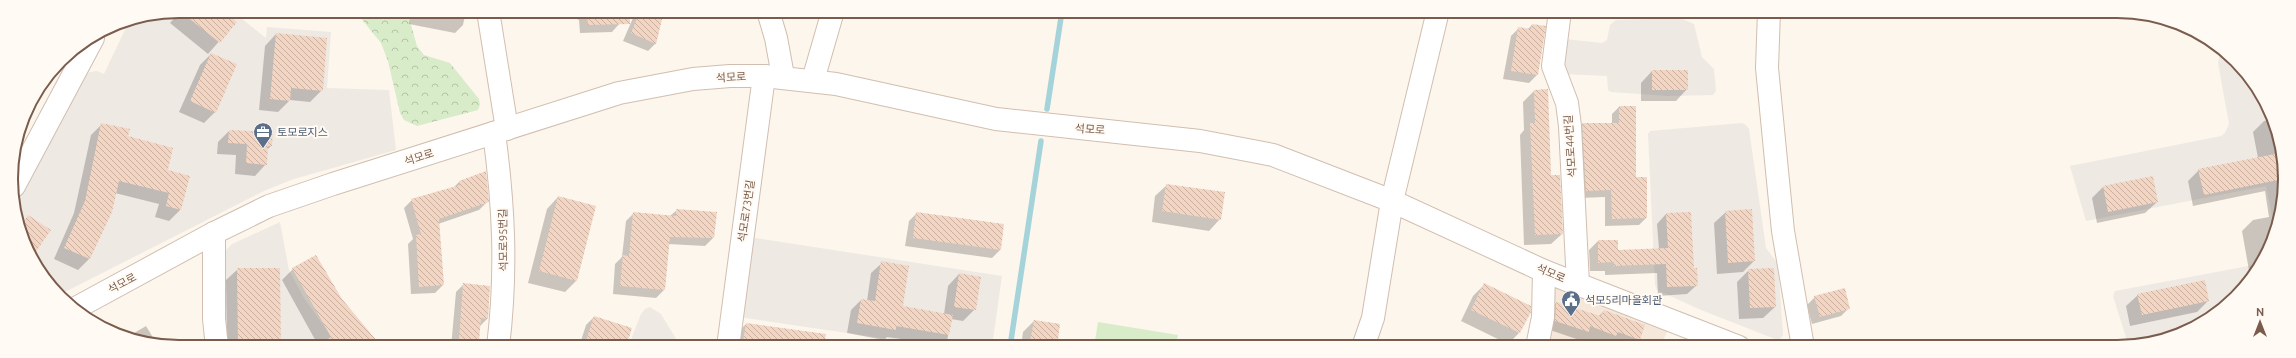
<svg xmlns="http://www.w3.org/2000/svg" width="2296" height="358" font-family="Ubuntu,'Noto Sans KR',sans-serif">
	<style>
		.residential { fill: #f5e8da }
		.industrial { fill: #efe9e4 }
		.green { fill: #d8ecc9 }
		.forest { fill: url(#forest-crowns) }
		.shadow { fill: #0003 }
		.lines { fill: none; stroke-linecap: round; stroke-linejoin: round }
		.stream { stroke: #a5d3da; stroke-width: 5.5 }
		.building { fill: url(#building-back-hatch) }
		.minor-casing { stroke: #d1beb0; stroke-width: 24 }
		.minor { stroke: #fff; stroke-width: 22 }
		.labels { text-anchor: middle; stroke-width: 4; stroke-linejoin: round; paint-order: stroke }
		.street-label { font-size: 11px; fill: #7a5c4d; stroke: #fffaf3 }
		.service-label { font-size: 11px; fill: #4e5e75; stroke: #fffaf3; text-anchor: start }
		.rim { fill: none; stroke: #7a5c4d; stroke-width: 2 }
	</style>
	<defs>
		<pattern id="forest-crowns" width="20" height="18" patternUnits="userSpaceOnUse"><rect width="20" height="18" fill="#d8ecc9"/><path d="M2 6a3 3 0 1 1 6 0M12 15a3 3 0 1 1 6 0" fill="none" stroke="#b4c2a5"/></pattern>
		<pattern id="building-back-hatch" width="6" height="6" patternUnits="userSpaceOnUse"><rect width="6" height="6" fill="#f3d5c3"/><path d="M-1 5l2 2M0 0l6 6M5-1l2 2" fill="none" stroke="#cab0a1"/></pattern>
	</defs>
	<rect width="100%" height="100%" fill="#fdf6ec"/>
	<polygon class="residential" points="1548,281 1656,323 1667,332 1660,347 1542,347"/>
	<g class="industrial">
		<polygon points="179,11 232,11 266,38 267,27 331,32 327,88 389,90 396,150 294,179 266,190 59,295 53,290 20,233 16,204 77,87 83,77 90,72 97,71 104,74 129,21"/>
		<polygon points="1680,18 1694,24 1702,57 1714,69 1716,91 1713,95 1668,96 1611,92 1608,90 1607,76 1563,74 1565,39 1602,43 1607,40 1610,25 1616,20"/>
		<polygon points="2222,52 2243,68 2276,125 2285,190 2275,231 2266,186 2086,221 2070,166 2221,136 2225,133 2229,124 2218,63 2219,57"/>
		<polygon points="1742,123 1746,125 1749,129 1766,248 1778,264 1783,335 1780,339 1775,339 1701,310 1657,290 1655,285 1648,134 1650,131"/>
		<polygon points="280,222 289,270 304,298 339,347 225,347 222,254 232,244"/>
		<polygon points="749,237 1002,276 992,347 943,347 739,317"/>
		<polygon points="2259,264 2236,298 2191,330 2129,347 2113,296 2115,291"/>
		<polygon points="650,307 661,314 681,347 628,347 641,314 645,309"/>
	</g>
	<polygon class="green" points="1098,322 1178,335 1176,347 1094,347"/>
	<polygon class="forest" points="355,11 407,11 417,46 424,55 450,63 479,99 480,105 478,110 417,126 404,120 400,113 388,61 381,43"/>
	<g class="shadow">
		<polygon points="181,11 236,22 208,54 170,23"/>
		<polygon points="411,11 466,11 463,25 455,33 409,24"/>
		<polygon points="558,11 620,11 620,23 612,32 580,33 579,20"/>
		<polygon points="636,11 663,11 656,43 648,51 623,41"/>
		<polygon points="1532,25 1537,75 1529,83 1503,79 1511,36 1519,28 1527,30"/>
		<polygon points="276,34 322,90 310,102 290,100 278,112 259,110 265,46"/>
		<polygon points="211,54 215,112 204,123 179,112 200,65"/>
		<polygon points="1652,71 1687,71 1687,89 1676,101 1641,101 1641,83"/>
		<polygon points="1534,91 1562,234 1551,244 1524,245 1520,135 1524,130 1523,102"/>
		<polygon points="1619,107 1635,178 1646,218 1639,225 1605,226 1605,197 1579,198 1575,131 1583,124 1612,124 1612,114"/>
		<polygon points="2273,119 2276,125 2285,190 2272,244 2245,284 2245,281 2250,276 2242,231 2253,220 2269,217 2265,191 2193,206 2188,181 2199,170 2258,158 2253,132 2264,121"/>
		<polygon points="102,124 127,137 166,171 180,210 169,221 155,217 159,204 115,193 111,212 89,259 78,270 54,259 74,213 91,135"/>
		<polygon points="229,131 271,146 267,150 266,164 255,176 235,174 236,155 217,154 218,142"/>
		<polygon points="485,173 488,201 479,210 438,224 443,285 435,293 411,294 408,244 413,239 404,208 412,200 453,188 459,182"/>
		<polygon points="1167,185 1220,219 1209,231 1152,222 1155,196"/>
		<polygon points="2103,187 2157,202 2145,213 2097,223 2092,198"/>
		<polygon points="558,197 595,207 576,281 565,292 528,283 547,209"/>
		<polygon points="677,210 713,238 705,246 668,244 664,290 656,298 613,294 615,264 622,257 626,221 634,213 670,216"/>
		<polygon points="1726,212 1754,261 1743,272 1717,274 1714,223"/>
		<polygon points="917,213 1000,250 992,258 905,246 909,221"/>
		<polygon points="1666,214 1697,285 1687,294 1658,296 1657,273 1605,275 1605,271 1590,271 1589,250 1598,241 1617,251 1659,249 1657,224"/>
		<polygon points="882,263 901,307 944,314 948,286 959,274 975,309 963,321 951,319 946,347 922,347 922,342 887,337 884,340 847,333 851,310 861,300 867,301 871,273"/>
		<polygon points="238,269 280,347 227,347 226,280"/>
		<polygon points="293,269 341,299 381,347 318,345 282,280"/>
		<polygon points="1749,270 1775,307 1763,318 1739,319 1737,282"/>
		<polygon points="464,284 487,319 479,327 478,341 473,347 451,347 456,292"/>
		<polygon points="1484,285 1519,333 1508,344 1461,321 1473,296"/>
		<polygon points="2138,295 2208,301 2197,312 2130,326 2126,306"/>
		<polygon points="1815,297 1849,308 1841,316 1812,324 1807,305"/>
		<polygon points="1556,303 1599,316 1604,311 1639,339 1632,347 1620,344 1619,347 1600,347 1547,329 1548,311"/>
		<polygon points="594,317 625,347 579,347 586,325"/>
		<polygon points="1034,321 1056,347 1021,347 1023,332"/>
		<polygon points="746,324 823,347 738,347 740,330"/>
		<polygon points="146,326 157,344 129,336"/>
		<polygon points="1187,345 1197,347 1185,347"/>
	</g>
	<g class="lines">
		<g class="stream">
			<polyline points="1047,109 1062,11"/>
			<polyline points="1010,347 1041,141"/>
		</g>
	</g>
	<g class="building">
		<polygon points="180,11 223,11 237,22 220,43"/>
		<polygon points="587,11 630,11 630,24 588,25"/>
		<polygon points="640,11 664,11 656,44 631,33"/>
		<polygon points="1532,24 1546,26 1538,75 1511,71 1518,27 1531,29"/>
		<polygon points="276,33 327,38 323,91 291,88 290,101 270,99"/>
		<polygon points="211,53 237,64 216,113 190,101"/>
		<rect x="1652" y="70" width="36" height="20"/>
		<polygon points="1548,89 1551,175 1560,175 1563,234 1535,235 1530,123 1535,123 1534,90"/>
		<polygon points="1619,106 1636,106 1636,177 1647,177 1647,218 1612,219 1611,190 1586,191 1582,123 1619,123"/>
		<polygon points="101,123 130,129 128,136 173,148 168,170 190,176 181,210 166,206 169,193 119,181 112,212 90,259 64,248 85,201"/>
		<polygon points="229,130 273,132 272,146 268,146 267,165 246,163 247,144 228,143"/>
		<polygon points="2280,153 2283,179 2204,195 2198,169"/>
		<polygon points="486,171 489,202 439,219 444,285 419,287 416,235 421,234 411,199 460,185 459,181"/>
		<polygon points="2153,176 2158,202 2108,212 2103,186"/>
		<polygon points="1166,184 1225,192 1221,220 1162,211"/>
		<polygon points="558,196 596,206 577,281 539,271"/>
		<polygon points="676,209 717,212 714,238 670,237 665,290 620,286 623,255 629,256 633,212 676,216"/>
		<polygon points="1752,209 1755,261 1728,263 1725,211"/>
		<polygon points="916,212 1004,224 1001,250 913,238"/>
		<polygon points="1691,212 1694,268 1697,268 1698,286 1667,287 1666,264 1614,266 1614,262 1598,263 1598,240 1618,240 1618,250 1668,248 1666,213"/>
		<polygon points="28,215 51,230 33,256 20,233 19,228"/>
		<polygon points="316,255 342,299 382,347 314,347 331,337 292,268"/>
		<polygon points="881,261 909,266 903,306 953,315 949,335 896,326 896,330 857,323 861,299 875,301"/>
		<polygon points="237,268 280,268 281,347 238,347"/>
		<polygon points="1774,268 1776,307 1750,308 1748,269"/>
		<polygon points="959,273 981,277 976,310 954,307"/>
		<polygon points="2205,280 2209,301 2142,315 2137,294"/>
		<polygon points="463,283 490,286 488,319 481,318 479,342 459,340"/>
		<polygon points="1484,283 1531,306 1531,312 1520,333 1471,310"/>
		<polygon points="1845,288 1850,309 1820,317 1814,296"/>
		<polygon points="1556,302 1601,316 1604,310 1645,325 1640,340 1618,332 1616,336 1590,326 1589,332 1555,321"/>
		<polygon points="594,316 632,328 626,347 584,347"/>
		<polygon points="1034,320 1060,324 1057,347 1029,347"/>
		<polygon points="746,323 826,334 824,347 779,347 743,342"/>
	</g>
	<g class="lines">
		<defs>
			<g id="minor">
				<polyline points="488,11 507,129"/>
				<polyline points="768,11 776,38 783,76"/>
				<polyline points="1560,11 1553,66 1567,103 1570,126 1578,284"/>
				<polyline points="1769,11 1767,68 1778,181 1783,231 1803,347"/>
				<polyline points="813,80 833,11"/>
				<path d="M494 133C504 207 507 272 498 347"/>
				<polyline points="14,186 93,38"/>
				<polyline points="214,233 214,319 217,347"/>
				<polyline points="76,308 214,233 269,206 333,184 619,93 693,79 730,76 764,76 836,84 996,119 1200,141 1273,155 1392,201 1544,271 1739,347"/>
				<polyline points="728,347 764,76"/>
				<polyline points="1363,347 1373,318 1392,201 1438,11"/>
				<polyline points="1537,347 1543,317 1544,271"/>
			</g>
		</defs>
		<use href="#minor" class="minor-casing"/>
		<use href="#minor" class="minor"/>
	</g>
	<defs>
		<symbol id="office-pin" viewBox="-11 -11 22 30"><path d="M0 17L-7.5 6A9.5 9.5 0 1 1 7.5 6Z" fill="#5c6f8a" stroke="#fffaf3"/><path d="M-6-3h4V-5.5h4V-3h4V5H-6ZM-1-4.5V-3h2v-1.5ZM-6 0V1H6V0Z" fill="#fff"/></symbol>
		<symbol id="civic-pin" viewBox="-11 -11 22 30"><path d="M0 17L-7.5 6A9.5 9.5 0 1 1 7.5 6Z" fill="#5c6f8a" stroke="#fffaf3"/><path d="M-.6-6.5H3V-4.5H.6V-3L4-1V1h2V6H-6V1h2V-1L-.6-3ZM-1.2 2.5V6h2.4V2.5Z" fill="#fff"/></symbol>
	</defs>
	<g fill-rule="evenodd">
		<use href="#office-pin" x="252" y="121" width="22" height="30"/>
		<use href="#civic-pin" x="1560" y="289" width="22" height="30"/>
	</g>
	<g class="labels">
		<g class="street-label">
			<text transform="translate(731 77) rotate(-3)" y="4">석모로</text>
			<text transform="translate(1090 129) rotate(4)" y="4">석모로</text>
			<text transform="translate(1570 146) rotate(-94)" y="4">석모로44번길</text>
			<text transform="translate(419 157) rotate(-18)" y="4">석모로</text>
			<text transform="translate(746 211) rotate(-82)" y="4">석모로73번길</text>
			<text transform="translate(503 240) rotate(-91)" y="4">석모로95번길</text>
			<text transform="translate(1551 273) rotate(23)" y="4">석모로</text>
			<text transform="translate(122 283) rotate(-28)" y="4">석모로</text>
		</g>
		<g class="service-label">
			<text x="277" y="136">토모로지스</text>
			<text x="1585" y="304">석모5리마을회관</text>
		</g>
	</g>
	<path d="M0 0H2296V358H0ZM179 18H2117A161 161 0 0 1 2278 179V179A161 161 0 0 1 2117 340H179A161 161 0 0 1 18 179V179A161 161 0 0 1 179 18Z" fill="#fffaf3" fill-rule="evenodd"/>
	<path class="rim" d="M179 18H2117A161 161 0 0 1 2278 179V179A161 161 0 0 1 2117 340H179A161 161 0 0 1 18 179V179A161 161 0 0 1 179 18Z"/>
	<g transform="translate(2260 322)" stroke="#fffaf3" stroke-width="3" paint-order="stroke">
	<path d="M0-3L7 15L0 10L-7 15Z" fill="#7a5c4d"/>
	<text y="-6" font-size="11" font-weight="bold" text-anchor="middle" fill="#7a5c4d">N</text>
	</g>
</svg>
